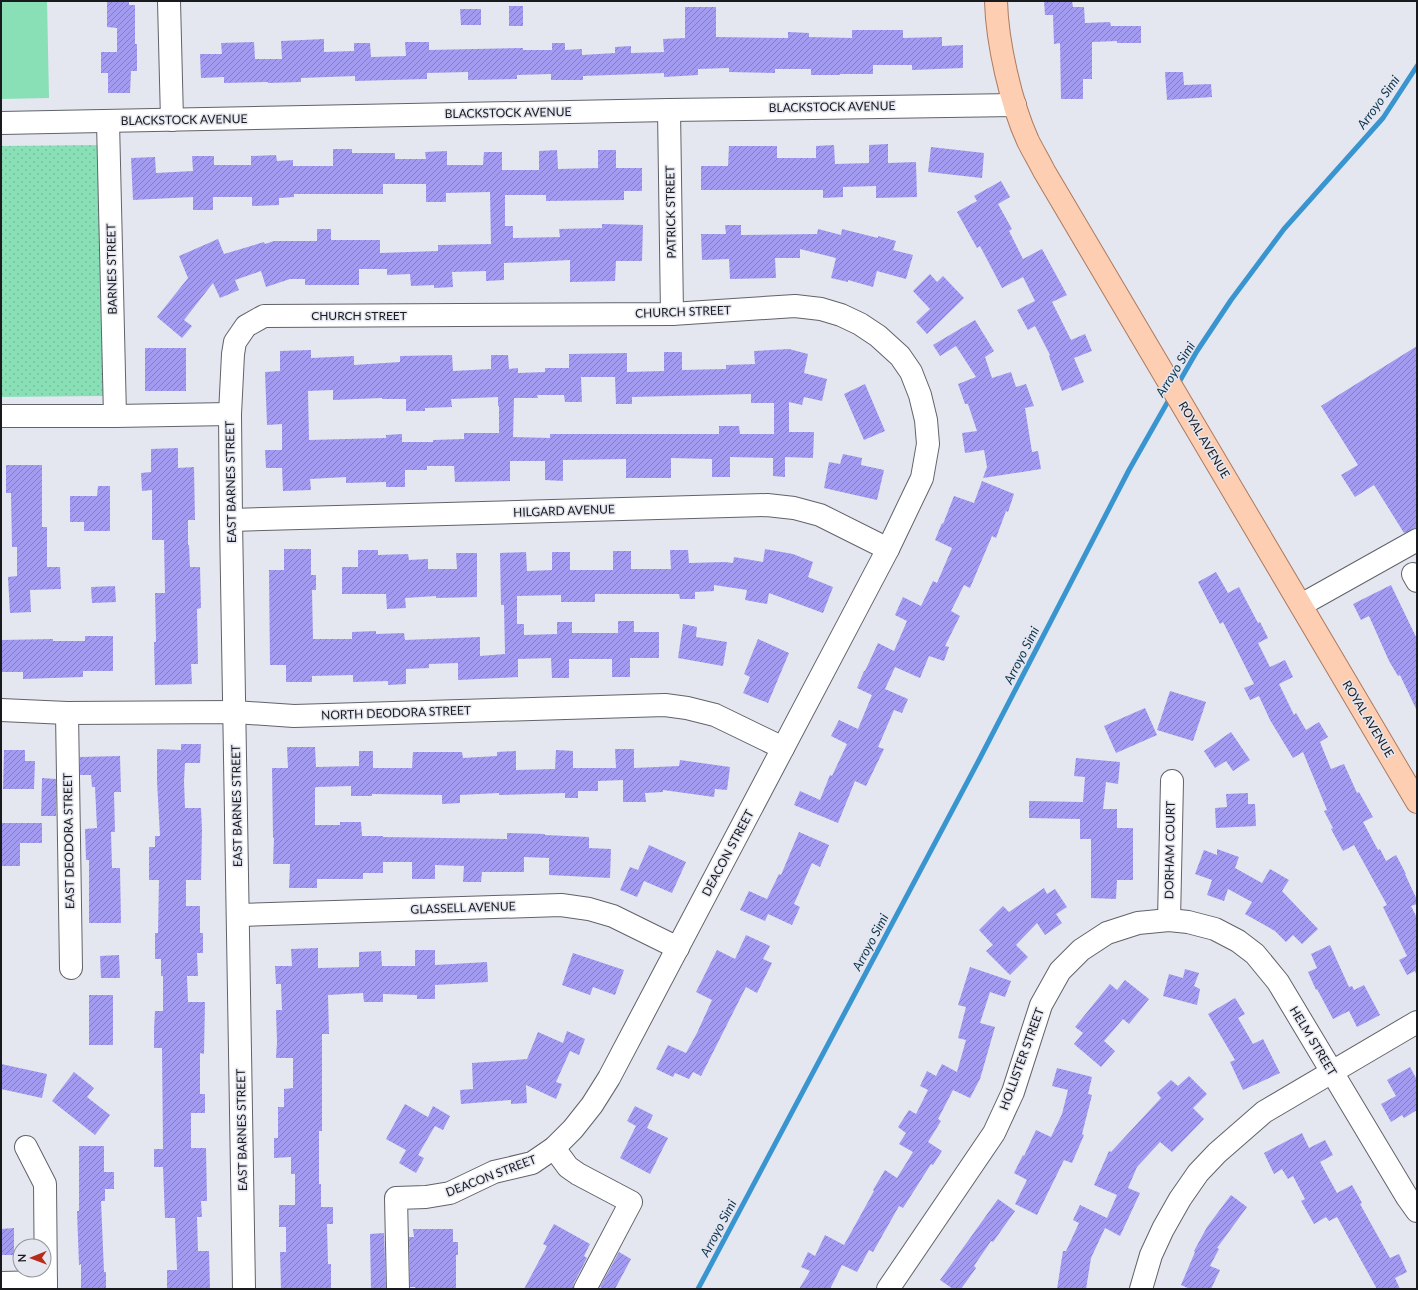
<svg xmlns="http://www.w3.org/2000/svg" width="1418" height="1290" font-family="Lato,sans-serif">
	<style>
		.grass { fill: #89e0b7 }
		.park { fill: url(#park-dots) }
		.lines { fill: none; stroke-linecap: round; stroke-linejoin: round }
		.stream { stroke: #3995d0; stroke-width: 5 }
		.building { fill: url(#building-hatch); fill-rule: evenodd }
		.minor-casing { stroke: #61636b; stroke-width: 24 }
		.major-casing { stroke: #ad7a5d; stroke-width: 24 }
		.minor { stroke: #fff; stroke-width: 22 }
		.major { stroke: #fdceb2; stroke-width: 22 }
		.labels { text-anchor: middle; stroke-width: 3; stroke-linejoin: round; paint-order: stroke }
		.street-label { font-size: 12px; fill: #191a1d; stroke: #e4e6f0 }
		.water-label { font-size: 13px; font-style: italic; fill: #0e354d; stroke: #e4e6f0 }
	</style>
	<defs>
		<pattern id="park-dots" width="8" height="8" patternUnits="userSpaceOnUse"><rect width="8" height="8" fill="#89e0b7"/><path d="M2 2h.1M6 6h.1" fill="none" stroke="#76c09d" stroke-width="1.8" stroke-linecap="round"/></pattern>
		<pattern id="building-hatch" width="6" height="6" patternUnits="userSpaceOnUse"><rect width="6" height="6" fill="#a39bf0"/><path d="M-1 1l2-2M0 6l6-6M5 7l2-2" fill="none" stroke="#847ec2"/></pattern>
	</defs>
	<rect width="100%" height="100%" fill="#e4e6f0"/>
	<polygon class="grass" points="1,1 47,1 49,98 1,99"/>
	<polygon class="park" points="101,145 103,396 1,397 1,146"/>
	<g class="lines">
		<g class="stream">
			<polyline points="1178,384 1197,351 1231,300 1284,229 1383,118 1417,66"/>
			<polyline points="698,1289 979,760 1129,470 1171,396"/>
		</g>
	</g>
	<g class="building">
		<polygon points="107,1 129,1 129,5 135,5 135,44 137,44 137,71 131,71 130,93 108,93 108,73 101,73 101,52 117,52 117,28 107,27"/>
		<polygon points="1044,1 1072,1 1073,7 1084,7 1085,23 1110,22 1111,26 1141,26 1141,43 1117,43 1117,41 1092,42 1092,79 1083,79 1083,99 1061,99 1060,43 1054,44 1053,15 1045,15"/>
		<rect x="509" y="6" width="14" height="20"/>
		<polygon points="685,7 716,7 716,37 788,38 788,32 809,33 809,37 852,38 852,30 903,30 903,38 942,37 942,46 963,45 963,68 912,70 912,65 873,65 873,74 840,74 840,75 811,75 811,69 775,69 775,73 729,72 729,68 698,69 698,75 664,77 664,73 583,76 583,80 551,80 551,74 517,75 517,79 468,80 468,72 427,73 427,79 355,81 355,76 301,78 301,82 268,83 268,82 224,83 224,77 201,78 200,54 222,54 221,43 254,42 255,59 282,59 281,41 324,39 324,52 354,51 354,43 370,43 371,57 406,56 405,42 429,42 429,50 523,48 523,50 552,50 552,43 565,43 565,50 582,49 582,55 615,53 615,47 631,46 631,53 664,52 663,39 685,38"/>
		<polygon points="460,9 481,9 481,25 461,25"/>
		<polygon points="1165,72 1183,72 1184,85 1211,84 1212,97 1167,100"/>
		<polygon points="888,144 888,163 916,162 917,197 876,198 876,186 843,187 843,197 823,198 823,190 701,190 701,166 728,166 729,146 777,146 777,158 816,158 816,146 834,145 835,164 869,163 869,145"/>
		<polygon points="931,147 984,153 982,178 928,172"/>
		<polygon points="333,149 352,149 352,153 395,153 395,159 426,159 425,152 447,151 447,165 483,165 484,152 502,152 502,170 539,170 539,151 557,150 558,169 598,168 598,150 616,150 616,168 642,168 642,191 624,191 624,200 546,201 546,195 505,195 505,226 513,226 513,238 560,237 559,229 602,228 602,224 643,225 642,261 616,261 615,281 570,282 570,260 532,262 504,263 504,280 486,281 486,271 452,272 453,287 434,288 434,285 411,286 410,274 387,275 387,269 359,269 359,285 305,285 305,279 290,279 266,287 261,271 235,280 239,290 220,298 213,283 184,320 192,326 182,338 157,317 188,278 179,256 218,239 224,254 264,242 265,244 274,241 317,241 317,229 331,229 331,240 380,240 380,253 438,251 438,245 491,244 490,192 446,193 446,202 426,202 426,184 383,184 383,194 294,194 294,197 279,198 279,205 252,206 252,197 213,197 213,210 193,210 193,197 133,200 131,158 155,157 156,173 193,171 192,156 214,156 214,165 251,165 251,156 276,155 277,161 293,160 293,166 333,166"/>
		<polygon points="1001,181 1010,197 998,204 1012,229 1009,231 1023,259 1042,249 1067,295 1052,302 1071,340 1085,334 1092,351 1074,358 1084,382 1062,391 1049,356 1050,355 1035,326 1028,330 1017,310 1035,301 1023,277 1002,288 980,246 977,248 957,212 977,201 974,196"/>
		<polygon points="725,225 741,225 741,235 817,234 818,229 841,235 842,229 878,238 878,236 896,241 893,250 913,255 906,279 877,271 873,287 848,280 848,282 831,278 836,258 800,249 800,258 775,258 776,278 730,279 729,259 702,260 701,234 726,234"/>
		<polygon points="930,274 937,282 943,276 964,298 927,334 916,322 930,309 913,291"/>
		<polygon points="975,320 994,351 985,357 992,378 1011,372 1016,387 1026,384 1034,406 1025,408 1032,452 1038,451 1041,469 983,478 987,467 984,450 965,453 962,433 977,431 968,404 965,404 958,384 976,377 956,346 940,356 933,345"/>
		<polygon points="1417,346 1417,528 1404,533 1374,485 1355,497 1341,475 1358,465 1321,406"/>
		<rect x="145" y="348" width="41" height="43"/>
		<path d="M789 349 808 354 804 373 827 379 822 401 804 397 802 405 789 402V432H814L813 458 785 457V477L773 476V458L730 457V477H712V459L671 458V478H626V459L563 460V481L545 480V461H510V481L455 482 454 466H427V470H405V487H386V482L346 483V477L310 479 311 490 283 491 282 468H266L265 450H282V424L267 425 265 372 280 371V351L311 350V358L354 356V365L400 362V356L452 355 453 371 491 369V355H508L509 369 518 368V373L545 372V368H569V354L627 353V372L664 371V352H682V370L726 369V365L755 364 754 351ZM581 377H615L616 404H632V397L751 394V403H774V434H740L739 426H719V434H550V438L513 437 514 398H538L537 395H564L565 402H582ZM333 390V400L382 398V399H406V411H425V408L452 407 451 399 498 397V406H499V433H464V439L433 440V442H402V434L386 435V438L309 440 308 391Z"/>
		<polygon points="865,384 885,431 864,440 844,394"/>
		<polygon points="178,448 178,468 194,467 195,520 188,520 188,545 189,545 190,567 200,567 201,608 197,609 198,664 191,664 192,684 155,685 154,642 156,642 155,593 165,593 164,540 152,540 152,490 142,491 141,473 151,472 151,449"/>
		<polygon points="843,454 862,458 861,465 884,470 877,500 824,488 829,462 840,464"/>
		<polygon points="6,465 42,465 42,527 47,527 47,567 60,567 61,589 30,590 31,612 10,613 8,577 17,576 17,547 12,547 11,493 6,493"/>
		<polygon points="982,481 1014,494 1008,512 1006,511 996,538 992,536 970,588 964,585 951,611 960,616 945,646 949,647 944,661 929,656 920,678 895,667 885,689 908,699 902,713 894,710 878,747 884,749 866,786 855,781 838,823 794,805 800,791 820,800 830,775 832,776 847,744 831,736 839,720 858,729 872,695 857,688 864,671 865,671 878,643 894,651 907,621 895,615 903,597 921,606 933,581 937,583 952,548 935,540 942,523 943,524 954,496 974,503"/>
		<polygon points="98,486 110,486 110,531 84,531 84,522 70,522 70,496 97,496"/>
		<polygon points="284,549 311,549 311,575 316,575 316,590 312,590 313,639 352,639 352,632 376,631 376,634 404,633 405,640 480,637 480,656 505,654 504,605 501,605 500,553 526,552 527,571 552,570 552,552 570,552 570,570 613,570 613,551 631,551 631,569 671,569 670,550 688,550 689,563 725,562 733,563 734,557 763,562 765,549 793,554 813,562 808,577 833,587 823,613 769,593 767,604 745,600 747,590 714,585 714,591 695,592 695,599 680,599 679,594 595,594 595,602 561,602 561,595 517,596 517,624 524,624 524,635 557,634 557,622 572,622 572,633 618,633 618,621 634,621 634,632 659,632 659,658 630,658 630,677 612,677 612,659 569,659 569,678 552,678 551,658 518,659 518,677 458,680 458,663 429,664 429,668 406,669 406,684 388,685 388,681 353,682 353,675 312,676 312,682 286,682 286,665 270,665 269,570 284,570"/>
		<polygon points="358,550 378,550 378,555 408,554 409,560 428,559 428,569 457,569 456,553 477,553 477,597 436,598 436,596 405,598 406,608 387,609 386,594 342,594 342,567 358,567"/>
		<polygon points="1216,572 1228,593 1239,587 1258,623 1260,622 1268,638 1258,643 1270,667 1285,660 1293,677 1279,684 1294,715 1296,713 1306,730 1319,722 1328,737 1320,742 1331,769 1344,764 1357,793 1359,792 1373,817 1363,822 1378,850 1380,849 1386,861 1396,855 1406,874 1405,874 1417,900 1417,904 1411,906 1417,918 1417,976 1415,971 1407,975 1399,960 1407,956 1383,907 1387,905 1354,845 1343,851 1331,829 1333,828 1324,811 1327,810 1303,752 1293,758 1270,720 1259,696 1250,700 1244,688 1254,684 1223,622 1220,624 1198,582"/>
		<polygon points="1391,585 1417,639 1417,711 1400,675 1398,676 1389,661 1369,616 1361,620 1353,604"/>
		<polygon points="115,586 116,602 92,603 91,587"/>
		<polygon points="683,624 697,627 696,637 727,642 723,666 678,658"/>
		<polygon points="85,636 113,636 113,671 83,671 83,677 23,679 23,672 1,672 1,640 53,639 53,641 85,641"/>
		<polygon points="758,639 789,653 768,703 743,693 750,677 744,674"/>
		<polygon points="1170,691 1206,702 1193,741 1157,730"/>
		<polygon points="1145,708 1157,735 1116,753 1104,726"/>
		<polygon points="1231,732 1250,760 1233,771 1226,761 1215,768 1204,751"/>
		<polygon points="181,744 201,744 200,763 185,763 184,781 185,808 201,808 202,830 201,880 186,880 186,906 200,906 200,933 203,933 203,953 197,953 198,976 187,976 188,1002 205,1002 204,1054 200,1053 200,1094 205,1094 205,1113 191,1113 191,1148 206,1148 207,1201 201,1201 202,1217 197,1217 198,1251 209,1251 210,1289 167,1289 167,1270 177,1270 175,1218 165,1218 163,1167 154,1167 154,1149 163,1149 162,1048 154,1048 154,1030 155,1011 163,1011 163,976 161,976 161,959 155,959 155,933 158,933 159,880 149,880 149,847 155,847 155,836 160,836 157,781 157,749 181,750"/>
		<polygon points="287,747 315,747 316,767 359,766 359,751 373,751 373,768 412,768 413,752 462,752 463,758 497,756 497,752 516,751 516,770 555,769 556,750 573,751 573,768 616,768 615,749 634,749 634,768 679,766 680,760 730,767 727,790 715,789 714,797 663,790 663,792 645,793 646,802 623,802 623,780 598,781 598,791 578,791 578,798 565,798 565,793 499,795 499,793 460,795 460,803 442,804 442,795 372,794 372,796 351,796 351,786 317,787 315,788 315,825 340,825 340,822 361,822 362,836 383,836 383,837 507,839 507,833 545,834 545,835 589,837 589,848 611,849 610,878 549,875 549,858 524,857 524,872 482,872 481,882 463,882 464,866 435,865 435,879 412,879 412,862 383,862 383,873 363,873 363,879 317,879 317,888 289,888 290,864 273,864 274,838 273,838 272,768 288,768"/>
		<polygon points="4,750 25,750 25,761 35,761 34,789 3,789"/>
		<polygon points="120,756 121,792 114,792 115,832 111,832 112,868 120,868 121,923 89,923 89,860 86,860 85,829 97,828 95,787 92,787 91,775 80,775 80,757"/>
		<polygon points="1076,758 1120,762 1118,784 1106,782 1103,809 1117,809 1117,828 1133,828 1133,880 1117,880 1116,899 1091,898 1091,839 1080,839 1080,819 1029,818 1029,801 1083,802 1085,777 1074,776"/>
		<polygon points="42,778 56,779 56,816 41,816"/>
		<polygon points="1248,793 1248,804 1255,804 1256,826 1216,828 1215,808 1227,807 1226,794"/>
		<polygon points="1,823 42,823 42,843 20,843 20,866 1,866"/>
		<polygon points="799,832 829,845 820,867 812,863 794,904 800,907 792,925 768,914 765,921 740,910 749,891 767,899 779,874 781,875"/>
		<polygon points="649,845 686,862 672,893 644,881 637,897 620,890 630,867 638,870"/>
		<polygon points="1217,849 1239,857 1235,868 1262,883 1270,869 1289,880 1282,891 1318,929 1302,944 1293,935 1286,942 1275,931 1245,914 1252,902 1228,889 1224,901 1207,895 1212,880 1195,874 1204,850 1217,855"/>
		<polygon points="1044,888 1047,894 1055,889 1067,907 1056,914 1062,923 1045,935 1037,923 1016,945 1028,957 1010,975 986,951 993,945 979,930 1003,906 1009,912"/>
		<polygon points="746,935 770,946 763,959 772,963 757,993 746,987 701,1076 693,1072 689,1079 675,1073 673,1077 656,1069 668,1045 686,1053 697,1033 712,1000 696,992 717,950 735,959"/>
		<polygon points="1330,945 1349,987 1352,986 1354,990 1364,985 1380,1015 1357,1027 1349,1011 1333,1019 1317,989 1316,990 1308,972 1317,968 1311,954"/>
		<polygon points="318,948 318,968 359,967 359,952 381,951 382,966 415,966 415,950 435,950 435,965 487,962 488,982 435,985 435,999 417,999 417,995 383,994 383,1002 364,1002 363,993 328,995 329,1034 322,1034 322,1131 319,1131 319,1184 321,1184 321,1207 333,1207 333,1224 327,1224 328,1264 331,1264 331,1289 281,1289 280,1252 286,1252 286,1227 279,1227 279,1205 295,1205 295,1174 291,1174 291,1157 274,1158 274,1138 278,1138 278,1107 284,1107 284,1089 293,1088 293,1058 276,1058 277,1042 276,1010 282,1010 281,984 276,984 275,966 292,966 291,949"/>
		<polygon points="573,953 624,970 615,995 593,987 590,995 562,985"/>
		<polygon points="119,955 120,978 101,978 100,956"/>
		<polygon points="970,967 1011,981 1005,997 990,992 980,1023 995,1027 980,1079 970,1098 953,1090 938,1119 941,1121 928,1142 942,1151 933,1165 931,1164 903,1208 899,1206 873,1252 869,1250 857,1272 842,1265 830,1289 799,1289 810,1271 801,1267 808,1252 815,1256 825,1235 844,1245 874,1191 873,1190 885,1170 897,1178 913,1152 899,1144 906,1133 898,1127 909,1110 916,1114 928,1090 920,1086 927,1071 936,1076 942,1064 957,1072 966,1040 958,1038 966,1007 958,1005"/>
		<polygon points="1185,969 1199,973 1194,986 1200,989 1197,1005 1163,996 1169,974 1183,978"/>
		<polygon points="1125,980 1149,999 1129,1024 1123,1019 1104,1041 1115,1051 1101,1067 1074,1044 1083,1033 1075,1027 1110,984 1117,990"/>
		<rect x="89" y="995" width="24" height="50"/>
		<polygon points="1235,998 1245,1014 1238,1018 1253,1044 1263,1039 1280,1073 1243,1090 1230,1062 1235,1060 1208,1014"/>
		<polygon points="567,1031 585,1039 579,1055 570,1051 556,1082 562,1084 556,1099 526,1085 527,1103 511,1104 511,1100 461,1104 460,1090 473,1089 472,1063 527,1059 538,1032 563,1043"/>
		<polygon points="1,1064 47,1074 42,1098 1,1089"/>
		<polygon points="1410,1067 1417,1080 1417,1110 1404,1118 1402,1115 1391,1122 1381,1104 1396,1096 1387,1080"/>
		<polygon points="1057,1068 1092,1077 1088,1094 1092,1095 1082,1134 1084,1135 1072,1163 1064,1160 1037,1215 1015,1204 1027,1180 1014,1173 1023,1155 1024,1156 1036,1130 1051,1137 1062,1114 1068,1090 1052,1086"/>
		<polygon points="74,1072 94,1088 87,1097 110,1115 95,1135 52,1101"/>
		<polygon points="1189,1076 1207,1094 1193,1108 1204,1119 1172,1152 1160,1142 1137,1167 1128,1188 1140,1193 1120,1236 1105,1228 1091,1258 1086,1289 1057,1289 1063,1251 1066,1251 1079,1223 1073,1220 1080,1205 1107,1218 1117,1195 1094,1185 1109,1151 1111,1152 1161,1098 1157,1093 1171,1080 1178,1086"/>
		<polygon points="405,1104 428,1117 433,1106 450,1116 443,1130 435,1126 418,1155 424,1158 416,1173 399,1163 406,1150 386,1139"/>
		<polygon points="635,1106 653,1115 647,1128 668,1138 650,1174 620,1158 636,1126 627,1121"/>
		<polygon points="1302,1133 1309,1148 1325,1140 1333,1155 1320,1162 1337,1193 1352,1185 1362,1203 1360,1204 1390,1258 1399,1254 1407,1272 1395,1278 1400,1289 1377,1289 1337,1217 1329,1221 1326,1217 1314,1224 1301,1201 1305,1199 1293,1176 1288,1179 1282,1169 1274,1174 1264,1153"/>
		<polygon points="79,1146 104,1146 104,1172 114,1172 114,1189 105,1189 105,1201 101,1201 104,1272 106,1272 106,1289 81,1289 81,1264 79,1265 77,1211 79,1211"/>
		<polygon points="1231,1195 1247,1207 1217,1248 1219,1249 1210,1266 1220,1270 1211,1289 1190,1289 1181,1285 1195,1252 1194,1251 1207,1227"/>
		<polygon points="998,1199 1015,1211 993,1242 991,1241 974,1266 976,1268 961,1289 953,1289 940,1280"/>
		<polygon points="554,1224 590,1244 584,1256 587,1258 574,1283 573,1289 524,1289 547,1246 543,1244"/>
		<polygon points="14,1228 14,1255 1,1255 1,1229"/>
		<polygon points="413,1229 453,1229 453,1242 458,1242 458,1255 456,1255 456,1289 415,1289 415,1287 410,1287 409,1237 414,1237"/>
		<polygon points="384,1233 386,1289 371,1289 370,1234"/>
		<polygon points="619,1252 631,1259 615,1289 603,1289 600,1287"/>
	</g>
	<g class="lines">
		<defs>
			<g id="minor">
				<polyline points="169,1 172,120"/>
				<polyline points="669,110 672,314"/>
				<polyline points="108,122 115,416"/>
				<polyline points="1,123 669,110 1015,105"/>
				<polyline points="1,416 115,416 230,414"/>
				<polyline points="231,520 767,505 794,508 820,515 888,549"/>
				<polyline points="1413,574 1417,581"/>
				<polyline points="1301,605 1417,540"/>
				<polyline points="1,710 67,713 235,712 294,716 665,705 687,708 715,715 783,748"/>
				<polyline points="67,713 71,968"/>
				<polyline points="239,915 561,905 589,909 613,916 678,948"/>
				<polyline points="1169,920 1172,781"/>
				<polyline points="26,1147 45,1184 46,1289"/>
				<polyline points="554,1148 568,1167 578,1174 631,1202 585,1289"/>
				<polyline points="1,1283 46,1282"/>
				<polyline points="244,1289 231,520 230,414 233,354 235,342 246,326 264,316 672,314 795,306 821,309 841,315 860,324 878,336 900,356 911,372 920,395 926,420 928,444 922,478 888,549 609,1078 592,1105 573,1129 554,1148 532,1163 494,1172 450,1193 426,1197 396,1198 398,1289"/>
				<polyline points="888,1289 994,1133 1013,1092 1041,1005 1060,971 1081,950 1107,933 1138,923 1169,920 1188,922 1215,929 1238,941 1255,954 1278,982 1407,1197 1417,1211"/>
				<polyline points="1141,1289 1151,1255 1163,1229 1180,1199 1198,1173 1217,1153 1264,1112 1417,1022"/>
			</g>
			<path id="major" d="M996 1C997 42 1011 104 1028 141 1033 151 1039 161 1044 171L1417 802"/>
		</defs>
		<use href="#minor" class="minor-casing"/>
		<use href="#major" class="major-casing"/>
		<use href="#minor" class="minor"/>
		<use href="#major" class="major"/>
	</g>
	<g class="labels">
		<g class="street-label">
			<text transform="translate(832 107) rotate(-1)" y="4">BLACKSTOCK AVENUE</text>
			<text transform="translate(508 113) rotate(-1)" y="4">BLACKSTOCK AVENUE</text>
			<text transform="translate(184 120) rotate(-1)" y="4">BLACKSTOCK AVENUE</text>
			<text transform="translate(671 212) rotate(-91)" y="4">PATRICK STREET</text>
			<text transform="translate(112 269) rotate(-91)" y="4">BARNES STREET</text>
			<text transform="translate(683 312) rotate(-2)" y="4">CHURCH STREET</text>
			<text x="359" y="320">CHURCH STREET</text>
			<text transform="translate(1204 440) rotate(59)" y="4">ROYAL AVENUE</text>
			<text transform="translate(231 482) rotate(-91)" y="4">EAST BARNES STREET</text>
			<text transform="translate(564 511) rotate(-2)" y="4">HILGARD AVENUE</text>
			<text transform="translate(396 713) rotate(-2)" y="4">NORTH DEODORA STREET</text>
			<text transform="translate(1368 719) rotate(59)" y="4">ROYAL AVENUE</text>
			<text transform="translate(237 806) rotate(-91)" y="4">EAST BARNES STREET</text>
			<text transform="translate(69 841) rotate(-91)" y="4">EAST DEODORA STREET</text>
			<text transform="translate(1170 850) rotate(-89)" y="4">DORHAM COURT</text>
			<text transform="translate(728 853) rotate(-62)" y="4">DEACON STREET</text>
			<text transform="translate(463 908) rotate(-2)" y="4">GLASSELL AVENUE</text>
			<text transform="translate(1313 1041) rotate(59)" y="4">HELM STREET</text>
			<text transform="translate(1022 1059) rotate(-70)" y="4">HOLLISTER STREET</text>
			<text transform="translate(242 1130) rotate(-91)" y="4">EAST BARNES STREET</text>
			<text transform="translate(491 1176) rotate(-21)" y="4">DEACON STREET</text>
		</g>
		<g class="water-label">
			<text transform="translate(1378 102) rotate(-54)" y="5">Arroyo Simi</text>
			<text transform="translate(1175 369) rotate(-58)" y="5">Arroyo Simi</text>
			<text transform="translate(1021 655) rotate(-63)" y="5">Arroyo Simi</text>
			<text transform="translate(870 942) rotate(-62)" y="5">Arroyo Simi</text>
			<text transform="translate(718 1228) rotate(-62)" y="5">Arroyo Simi</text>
		</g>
	</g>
	<rect width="1418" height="1290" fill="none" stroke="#191a1d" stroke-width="4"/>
	<g transform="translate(32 1258) rotate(269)"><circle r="19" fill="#e4e6f0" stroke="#93949c"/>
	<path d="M0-3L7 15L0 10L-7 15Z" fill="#b72b18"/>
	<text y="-6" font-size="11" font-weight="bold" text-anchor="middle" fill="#191a1d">N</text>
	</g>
</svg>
